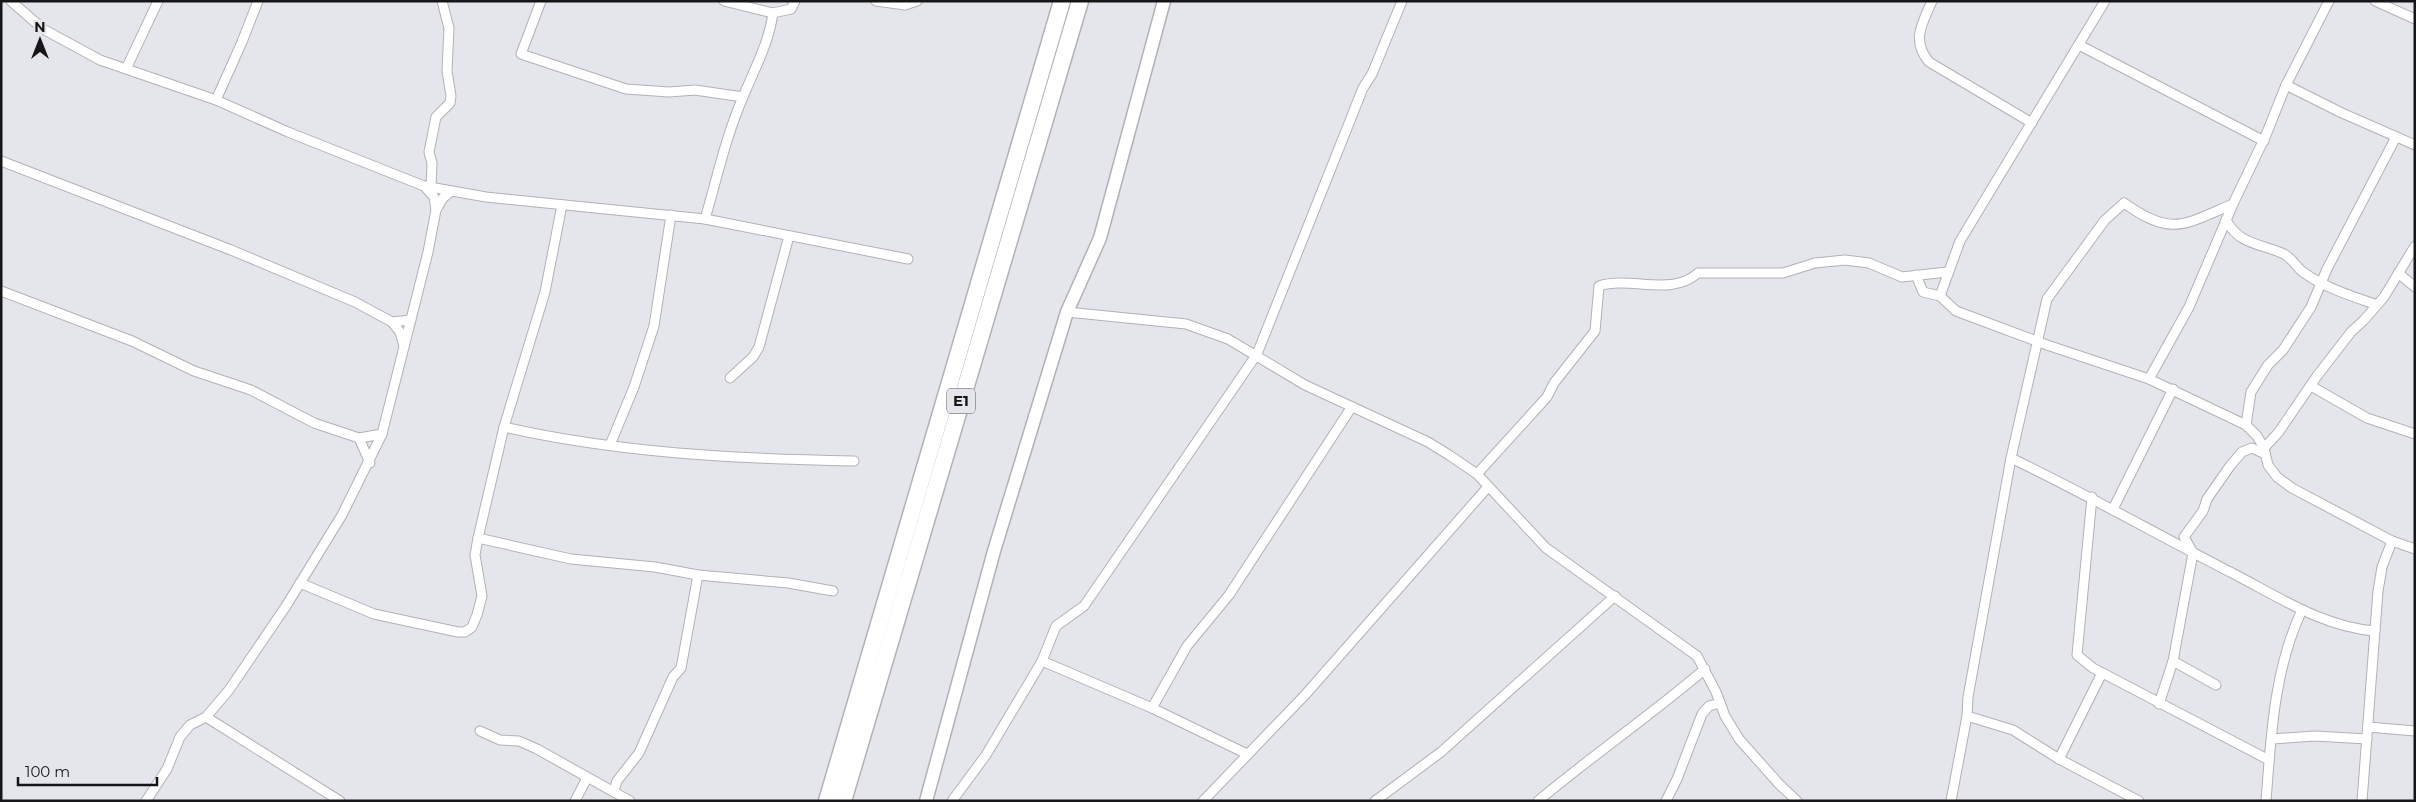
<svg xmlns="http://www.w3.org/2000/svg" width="2416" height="802" font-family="Montserrat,sans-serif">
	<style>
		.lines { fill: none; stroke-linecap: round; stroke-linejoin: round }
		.street-casing { stroke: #b1b2b7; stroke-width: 11 }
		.secondary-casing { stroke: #b1b2b7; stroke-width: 15 }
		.highway-casing { stroke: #b1b2b7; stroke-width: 19 }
		.street { stroke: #fff; stroke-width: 9 }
		.secondary { stroke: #fff; stroke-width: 12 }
		.highway { stroke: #fff; stroke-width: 16 }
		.labels { text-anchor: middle; stroke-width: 4; stroke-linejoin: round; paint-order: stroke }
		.shield { fill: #e5e6ec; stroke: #545458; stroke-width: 1 }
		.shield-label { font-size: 15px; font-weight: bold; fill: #161618 }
	</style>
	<rect width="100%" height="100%" fill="#e5e6ec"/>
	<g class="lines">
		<defs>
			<g id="street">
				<polyline points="11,1 43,29 100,60 216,100 288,132 424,186 486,197 705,219 908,259"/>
				<polyline points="541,1 521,54 626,89 669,92 695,90 743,97"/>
				<polyline points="724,1 773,13"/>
				<polyline points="876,1 905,5 917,1"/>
				<path d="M1932 1C1922 24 1911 40 1929 62L2032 123"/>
				<polyline points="2105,1 1960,241 1940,296 1956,311 2047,345 2149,379 2246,425 2257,436 2264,448 2268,465 2277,477 2292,488 2392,541 2415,549"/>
				<polyline points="2375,1 2415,19"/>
				<polyline points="2079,45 2264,141"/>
				<polyline points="126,69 158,1"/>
				<polyline points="2286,85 2342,113 2415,145"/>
				<polyline points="216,100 242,42 258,1"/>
				<polyline points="1,161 231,250 355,302 392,322 411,320"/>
				<polyline points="424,186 434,197 436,210"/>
				<polyline points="431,187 432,163 429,152 436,117 450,103 451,96 447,71 449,28 442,1"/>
				<path d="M705 219C717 178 726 136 743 97 754 70 769 43 773 13L791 9 795 1"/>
				<path d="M2226 220C2240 246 2261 243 2284 254 2293 259 2296 267 2303 272 2325 288 2352 296 2377 305"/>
				<polyline points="2398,273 2415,287"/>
				<polyline points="1916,275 1923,292 1940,296"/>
				<polyline points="1,291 132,341 194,371 251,390 314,423 359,438 382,434"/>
				<polyline points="1067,312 1186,324 1228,339 1305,385 1428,442 1449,455 1477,474 1546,548 1697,656 1716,692 1725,716 1739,739 1779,784 1797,801"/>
				<polyline points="392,322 400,332 404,346"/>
				<polyline points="730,378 753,357 759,347 789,236"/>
				<polyline points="2149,379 2189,307 2233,204 2266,135 2286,85 2329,1"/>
				<polyline points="2311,386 2367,418 2415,434"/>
				<polyline points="2246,425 2251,392 2268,365 2283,350 2311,307 2327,269 2396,137"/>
				<path d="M504 427C618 453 737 459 854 461"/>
				<polyline points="359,438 370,463"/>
				<polyline points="610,445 634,387 654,326 671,215"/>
				<polyline points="2264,448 2278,433 2317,376 2351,332 2364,320 2384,297 2415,246"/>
				<path d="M2011 458C2088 495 2160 536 2236 575 2280 598 2324 627 2375 631"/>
				<path d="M1477 474 1547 397 1554 383 1595 331 1599 286C1631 276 1671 297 1698 273H1783L1815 263 1845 260 1869 263 1902 277 1947 272"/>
				<polyline points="2092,497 2077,655 2093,668 2269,760"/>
				<polyline points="2113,509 2173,389"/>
				<polyline points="478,538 571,559 655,567 698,575 788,583 833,591"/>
				<polyline points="300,583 374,614 458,632 465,632 472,627 477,615 482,596 475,555 478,538 504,427 545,292 562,205"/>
				<polyline points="1042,661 1152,708 1247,754"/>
				<polyline points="2173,661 2216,685"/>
				<polyline points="2159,704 2173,661 2193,553 2184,537 2203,511 2207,499 2230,466 2242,452 2252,448 2265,454"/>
				<polyline points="1152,708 1187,646 1229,595 1351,408"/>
				<polyline points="1967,716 2013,730 2059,759 2139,801"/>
				<polyline points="206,717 340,801"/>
				<polyline points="2368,727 2415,731"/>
				<polyline points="480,731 500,740 519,741 537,749 630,801"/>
				<polyline points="2272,739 2315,736 2367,739"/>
				<polyline points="2059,759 2102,673"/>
				<polyline points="614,791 617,781 639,753 673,677 681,668 698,575"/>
				<polyline points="146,801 167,769 180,737 190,725 206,717 229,690 286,606 342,515 382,434 428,252 436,210 443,198 450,192"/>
				<polyline points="575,801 587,778"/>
				<polyline points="952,801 986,755 1042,661 1056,626 1084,606 1257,354 1363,88 1372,74 1402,1"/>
				<polyline points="1203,801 1305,695 1487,488"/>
				<polyline points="1375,801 1441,752 1615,596"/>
				<path d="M1538 801C1593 755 1651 715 1705 669"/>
				<polyline points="1666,801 1677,779 1702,714 1709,706 1720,703"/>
				<path d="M1951 801 1967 716 1968 697 2011 458 2047 299 2105 220 2124 203C2172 237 2183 225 2233 204"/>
				<path d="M2266 801C2271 736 2274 669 2302 610"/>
				<polyline points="2362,801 2378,591 2382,567 2392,541"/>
			</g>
			<polyline id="secondary" points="926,801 994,551 1067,312 1100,238 1164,1"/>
			<g id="highway">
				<polyline points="827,801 1062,1"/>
				<polyline points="843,801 1080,1"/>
			</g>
		</defs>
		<use href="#street" class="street-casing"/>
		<use href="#secondary" class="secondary-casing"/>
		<use href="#highway" class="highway-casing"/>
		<use href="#street" class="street"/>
		<use href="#secondary" class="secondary"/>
		<use href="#highway" class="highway"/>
	</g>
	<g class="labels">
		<rect class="shield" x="947" y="388.5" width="28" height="25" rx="4"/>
		<g class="shield-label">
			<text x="961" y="406">E1</text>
		</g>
	</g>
	<rect width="2416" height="802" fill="none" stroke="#161618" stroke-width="5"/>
	<g transform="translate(40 40)" stroke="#e5e6ec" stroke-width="4" paint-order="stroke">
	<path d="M0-4L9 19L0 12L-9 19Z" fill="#161618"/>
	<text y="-8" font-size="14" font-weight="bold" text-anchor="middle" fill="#161618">N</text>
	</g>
	<path d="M18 777v8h139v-8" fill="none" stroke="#161618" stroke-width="2.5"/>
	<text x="25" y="777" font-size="15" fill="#161618" stroke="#e5e6ec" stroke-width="4" paint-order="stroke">100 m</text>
</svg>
